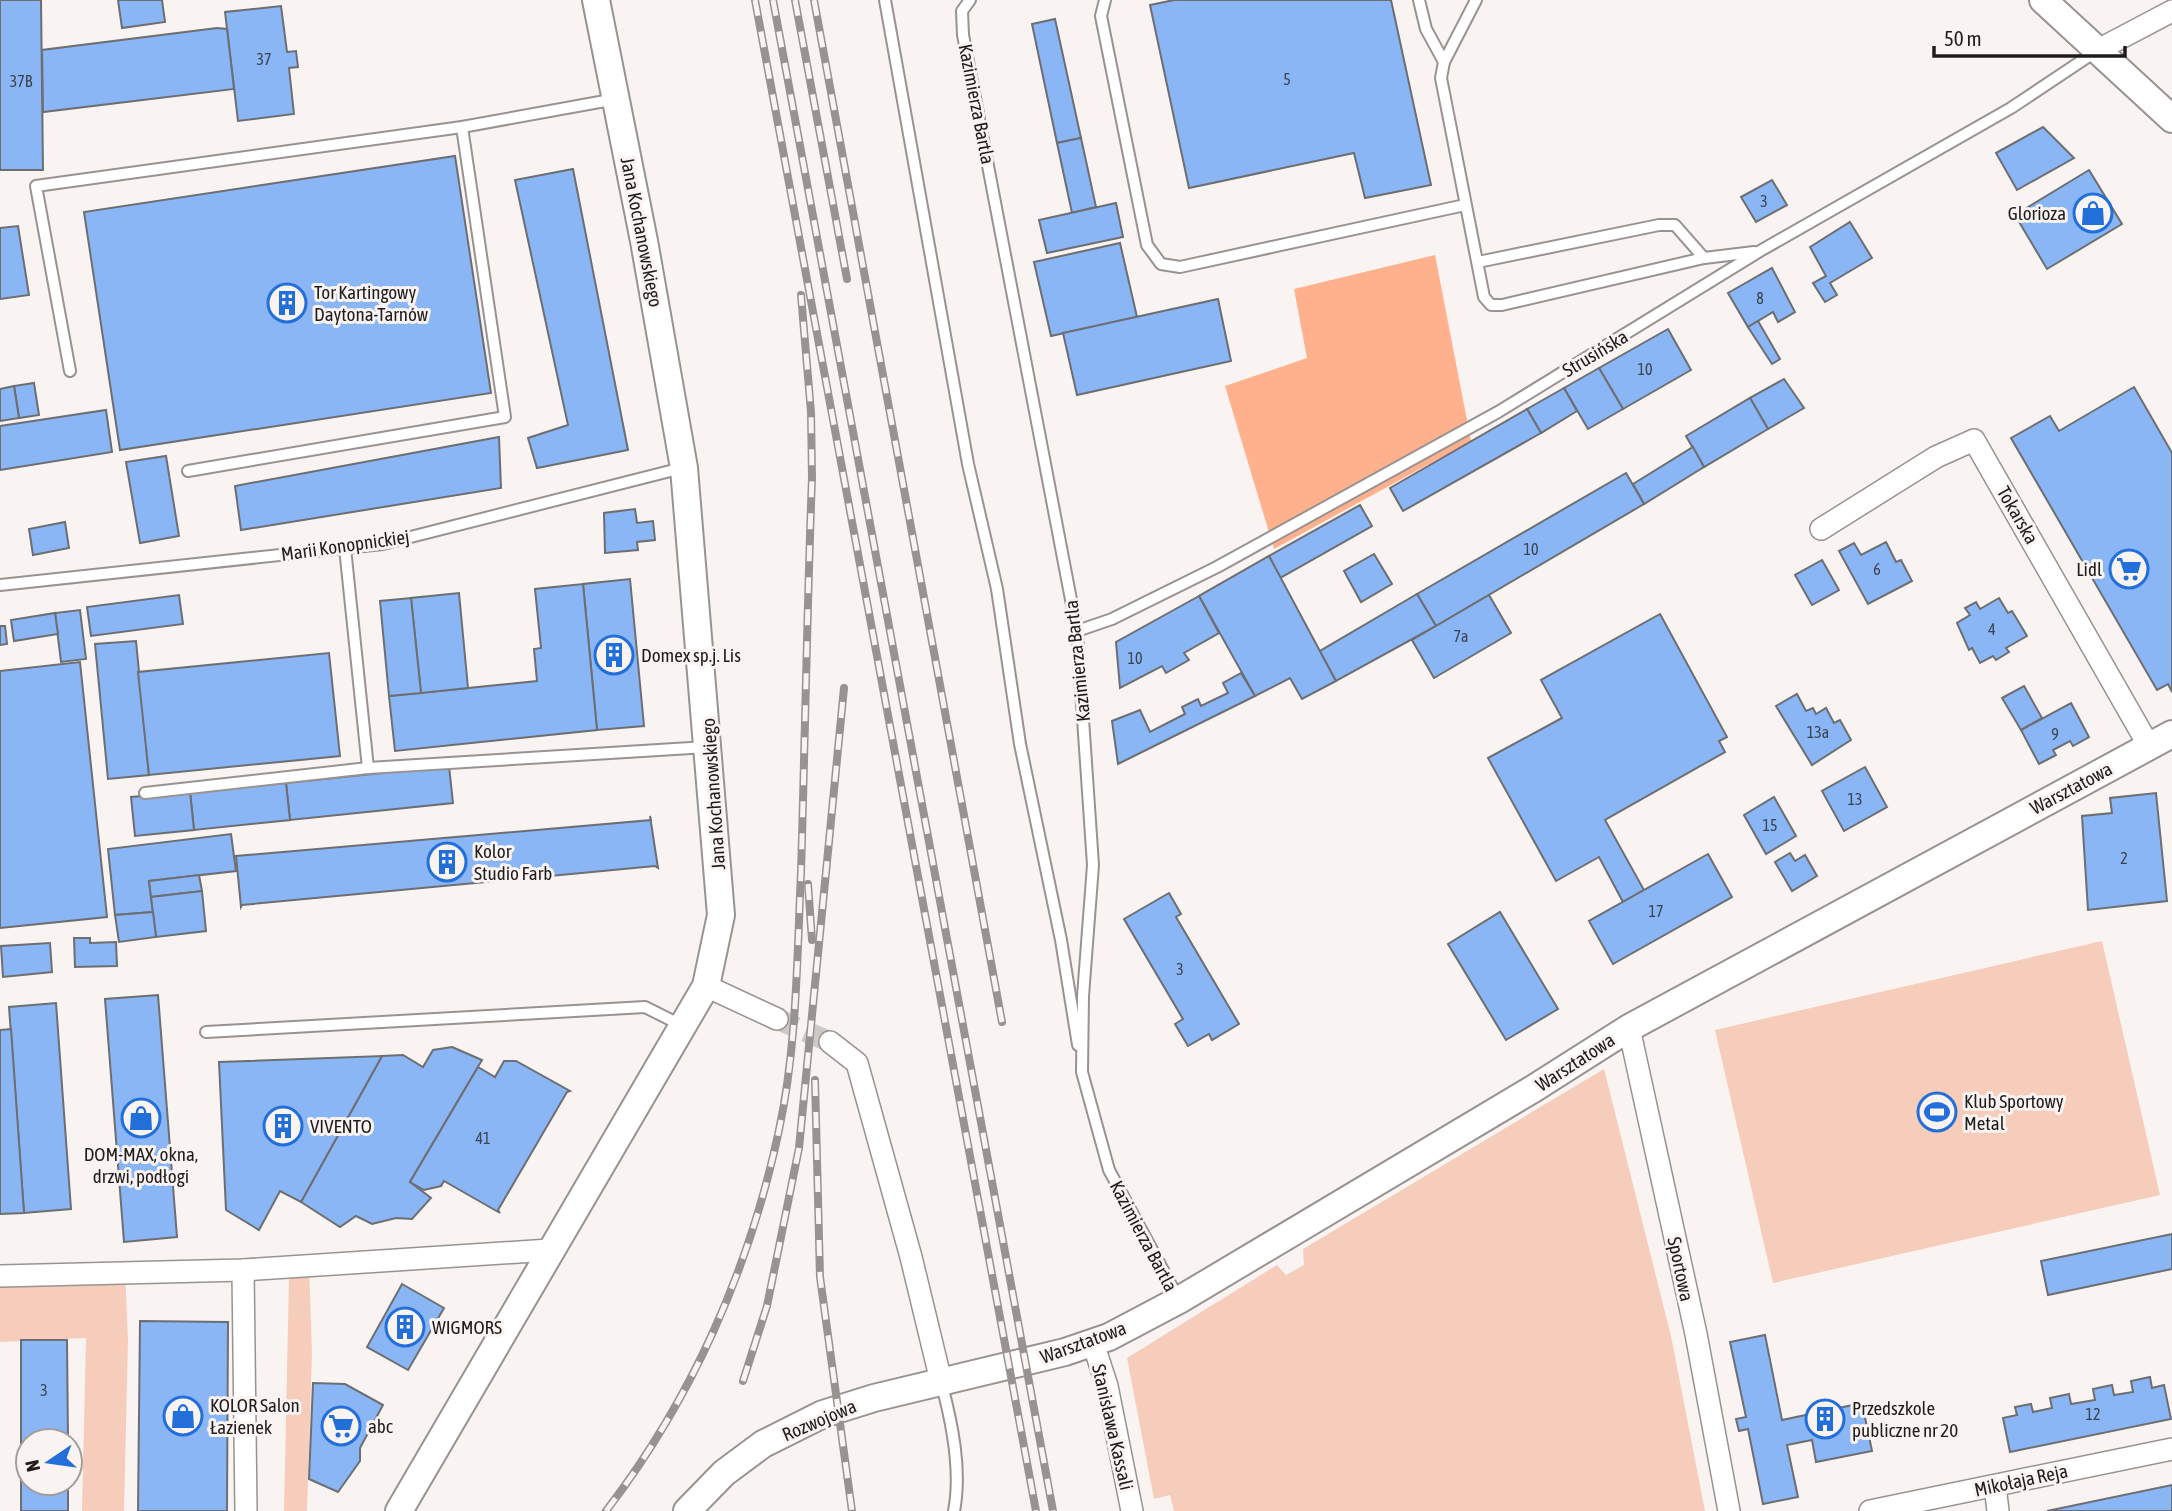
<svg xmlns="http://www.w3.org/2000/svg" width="2172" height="1511" font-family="'Asap Condensed',sans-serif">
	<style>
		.green { fill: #f6cdbb }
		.forest { fill: #ffb18d }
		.building { fill: #8bb6f6; stroke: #6c6e72; stroke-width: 2 }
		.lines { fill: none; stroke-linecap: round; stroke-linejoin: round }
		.minor-tunnel { stroke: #cdc9c6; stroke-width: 21; stroke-dasharray: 21 10; stroke-linecap: butt }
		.service-casing { stroke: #989391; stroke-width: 14 }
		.minor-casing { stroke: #989391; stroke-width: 24 }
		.tertiary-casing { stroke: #989391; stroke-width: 30 }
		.service { stroke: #fff; stroke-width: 10 }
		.minor { stroke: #fff; stroke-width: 21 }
		.tertiary { stroke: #fff; stroke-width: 26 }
		.rail-casing { stroke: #979391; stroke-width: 8 }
		.rail { stroke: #f9f4f1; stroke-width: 5; stroke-dasharray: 16; stroke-linecap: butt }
		.labels { text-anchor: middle; stroke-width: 6; stroke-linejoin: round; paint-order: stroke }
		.number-label { font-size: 16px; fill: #3a4352 }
		.street-label { font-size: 19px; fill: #1f1d1c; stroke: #f9f4f1 }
		.poi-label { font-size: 19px; fill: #1f1d1c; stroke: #f9f4f1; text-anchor: start }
	</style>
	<rect width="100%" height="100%" fill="#f9f4f1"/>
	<g class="green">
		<polygon points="2102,941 2160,1195 1773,1283 1715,1030"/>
		<polygon points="1604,1069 1671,1336 1705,1511 1174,1511 1170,1495 1154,1499 1127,1358 1277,1265 1286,1275 1304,1265 1303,1249"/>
		<polygon points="309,1265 312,1353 307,1511 284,1511 289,1278 302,1266"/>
		<polygon points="125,1271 128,1339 124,1511 82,1511 86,1338 0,1342 0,1276"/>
	</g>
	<polygon class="forest" points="1435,255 1471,441 1274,549 1225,386 1307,358 1294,289"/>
	<g class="building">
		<polygon points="0,0 41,0 43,170 0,170"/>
		<polygon points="118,0 162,0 165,22 122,28"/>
		<polygon points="1174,0 1391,0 1431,185 1365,198 1354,153 1189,188 1150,5"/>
		<polygon points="281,6 287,52 296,51 298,67 289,68 294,114 238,121 225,12"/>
		<polygon points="1055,19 1081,138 1057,143 1032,24"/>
		<polygon points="217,28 227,29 234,89 43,112 42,50"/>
		<polygon points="2043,127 2074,158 2017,190 1996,153"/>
		<polygon points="1081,138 1096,207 1072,213 1057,143"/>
		<polygon points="455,156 491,393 120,450 84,212"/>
		<polygon points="573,169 628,450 537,468 528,438 568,425 515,180"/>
		<polygon points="2089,170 2122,224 2047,269 2015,215"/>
		<polygon points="1772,180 1787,205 1756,222 1741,197"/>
		<polygon points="1116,203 1123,237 1047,253 1039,220"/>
		<polygon points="1850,222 1872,258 1830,283 1837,295 1825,302 1813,283 1826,276 1810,247"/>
		<polygon points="18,226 29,295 0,299 0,228"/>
		<polygon points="1120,243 1137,317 1051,336 1034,262"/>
		<polygon points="1772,268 1795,312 1778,322 1773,312 1748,327 1728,293"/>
		<polygon points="1218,299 1231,361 1077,395 1063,333"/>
		<polygon points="1758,321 1780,359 1772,364 1748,327"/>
		<polygon points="1668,329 1691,370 1623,409 1599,368"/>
		<polygon points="1599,368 1623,409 1588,429 1564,388"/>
		<polygon points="1784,379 1804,408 1768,429 1750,398"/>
		<polygon points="34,383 39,415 19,418 14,386"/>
		<polygon points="14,386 19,418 0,421 0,389"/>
		<polygon points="2134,387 2172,453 2172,692 2168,684 2157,690 2011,438 2050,416 2059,431"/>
		<polygon points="1564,388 1577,411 1541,433 1527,409"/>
		<polygon points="1750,398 1768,429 1704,467 1686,436"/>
		<polygon points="1527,409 1541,433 1403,511 1390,488"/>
		<polygon points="106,410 112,452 0,470 0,426"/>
		<polygon points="499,437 501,488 241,530 235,486"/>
		<polygon points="1693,447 1704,467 1644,504 1633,484"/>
		<polygon points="166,456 179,536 140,543 126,462"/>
		<polygon points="1626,473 1644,504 1436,626 1417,594"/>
		<polygon points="1360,505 1372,526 1280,578 1269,556"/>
		<polygon points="635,509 637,523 653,521 655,540 637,542 638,550 605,553 604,513"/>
		<polygon points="65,522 69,548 33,555 29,529"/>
		<polygon points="1886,542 1896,562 1901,560 1912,581 1868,604 1839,551 1854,543 1861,555"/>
		<polygon points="1374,554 1392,584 1361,602 1344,571"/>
		<polygon points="1269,556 1336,681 1302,699 1290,678 1255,696 1199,596"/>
		<polygon points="1822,560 1839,590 1812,605 1795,575"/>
		<polygon points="630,579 644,726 597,730 583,584"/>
		<polygon points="583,584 597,730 395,751 389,696 537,681 534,649 541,648 535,589"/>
		<polygon points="459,593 468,688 421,693 411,598"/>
		<polygon points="1417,594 1436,626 1336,681 1320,651"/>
		<polygon points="179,595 183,624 91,636 87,607"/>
		<polygon points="1489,595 1511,633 1434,678 1412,640"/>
		<polygon points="1199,596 1219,633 1184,653 1189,660 1166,673 1162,666 1120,688 1116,642"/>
		<polygon points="411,598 421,693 389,696 380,601"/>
		<polygon points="1999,598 2008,613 2012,611 2027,636 2006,648 2009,652 1996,660 1993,656 1980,663 1972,648 1969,650 1957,623 1970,615 1965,608 1976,602 1980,609"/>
		<polygon points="80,610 86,659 61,662 55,613"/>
		<polygon points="55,613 58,634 14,641 11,620"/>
		<polygon points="1660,614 1727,737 1719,741 1725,752 1605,820 1644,890 1623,902 1599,857 1556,881 1488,758 1562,718 1541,680"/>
		<polygon points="0,626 5,626 7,644 0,645"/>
		<polygon points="136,641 149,775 108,779 95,644"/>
		<polygon points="329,653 340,756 149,775 138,672"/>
		<polygon points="80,662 107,917 0,928 0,671"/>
		<polygon points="1241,673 1255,696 1118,764 1112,721 1140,710 1150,732 1185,714 1182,707 1198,699 1201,706 1228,693 1223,683"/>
		<polygon points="2024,686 2042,718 2021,730 2002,698"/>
		<polygon points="1797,694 1806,711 1813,708 1816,714 1826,708 1834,723 1840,720 1851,740 1812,765 1776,706"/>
		<polygon points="2071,703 2089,737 2073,746 2070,741 2053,750 2056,755 2039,764 2021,730"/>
		<polygon points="449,766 453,803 290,820 286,783"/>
		<polygon points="1865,767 1887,807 1844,831 1822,791"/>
		<polygon points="286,783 290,820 194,830 190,792"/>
		<polygon points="190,792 194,830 135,836 131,797"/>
		<polygon points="2156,793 2167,901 2088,910 2082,816 2112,813 2110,798"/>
		<polygon points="1774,797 1796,836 1766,854 1744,815"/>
		<polygon points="650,816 658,868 655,866 242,905 241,907 236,856 651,820"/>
		<polygon points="231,834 236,871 149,881 153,912 115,915 108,849"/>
		<polygon points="1790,853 1795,861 1805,855 1817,876 1792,891 1775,862"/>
		<polygon points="1708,854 1732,897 1613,964 1589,921"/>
		<polygon points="199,875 202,891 151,897 149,881"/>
		<polygon points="202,891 206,931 156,937 151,897"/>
		<polygon points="1169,893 1181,914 1176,917 1239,1024 1212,1040 1209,1034 1188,1046 1175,1024 1183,1019 1124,919"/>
		<polygon points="153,912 156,937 119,942 115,915"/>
		<polygon points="1500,912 1558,1009 1506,1040 1448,944"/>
		<polygon points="74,938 90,938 90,943 116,942 117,966 75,967"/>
		<polygon points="50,943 52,972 3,977 1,946"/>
		<polygon points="158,995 177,1237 124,1242 105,999"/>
		<polygon points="56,1003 71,1209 24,1213 9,1007"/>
		<polygon points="11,1029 24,1213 0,1214 0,1030"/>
		<polygon points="452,1047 482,1060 410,1182 431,1198 412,1219 396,1218 372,1224 356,1216 340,1227 301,1202 382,1056 403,1055 423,1067 433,1050"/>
		<polygon points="382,1056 301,1202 280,1191 259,1230 226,1210 219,1062"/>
		<polygon points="504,1061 516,1061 570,1091 567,1092 498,1210 500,1213 444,1181 441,1186 424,1190 410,1182 478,1067 495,1077"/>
		<polygon points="2172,1234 2172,1269 2048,1295 2041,1261"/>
		<polygon points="402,1284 444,1308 408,1370 367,1347"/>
		<polygon points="140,1321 228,1322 227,1511 138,1511"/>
		<polygon points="1765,1335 1782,1420 1862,1403 1872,1451 1816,1462 1812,1440 1787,1445 1798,1497 1763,1504 1748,1429 1739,1431 1736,1419 1746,1417 1730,1342"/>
		<polygon points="21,1340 67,1340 68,1441 28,1441 28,1483 68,1483 68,1511 21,1511"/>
		<polygon points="2150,1377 2152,1388 2164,1385 2171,1419 2010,1452 2003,1418 2017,1415 2015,1407 2031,1404 2033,1412 2052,1408 2050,1398 2069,1394 2071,1404 2095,1400 2093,1389 2112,1385 2114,1395 2133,1392 2131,1381"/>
		<polygon points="313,1383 345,1384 383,1405 360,1448 360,1461 338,1492 309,1479"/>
		<polygon points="2172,1485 2172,1511 2047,1511"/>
	</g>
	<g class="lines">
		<polyline class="minor-tunnel" points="777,1019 830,1042"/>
		<defs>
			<g id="service">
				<polyline points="885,0 968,464 997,589 1020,744 1061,940 1078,1045"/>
				<polyline points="970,0 962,11 963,35 1077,631 1093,865 1083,996 1082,1072 1109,1170 1178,1298"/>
				<polyline points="1105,0 1101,16 1147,245 1161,264 1180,267 1465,205"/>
				<polyline points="1419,0 1426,29 1444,62"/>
				<polyline points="1476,0 1444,62 1441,78 1484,297 1491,305 1502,305 1704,258 1754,252"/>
				<polyline points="1478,262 1659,225 1675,225 1704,258"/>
				<polyline points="70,371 36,186 462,127"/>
				<polyline points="188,471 505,417 462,127 616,99"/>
				<polyline points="345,548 368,768"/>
				<polyline points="0,585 383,544 682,468"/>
				<polyline points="1077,631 1112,619 1217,567 1498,412 1760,251 2011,108 2098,50"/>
				<polyline points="145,793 368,768 707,747"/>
				<polyline points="206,1032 645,1007 681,1025"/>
				<path d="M941 1382C952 1422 962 1470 954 1511"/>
			</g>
			<g id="minor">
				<polyline points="2098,50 2172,11"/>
				<polyline points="1821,529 1936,457 1974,440 2149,746"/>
				<polyline points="706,986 777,1019"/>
				<polyline points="1629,1028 1696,1334 1729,1511"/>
				<polyline points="830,1042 857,1063 911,1257 941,1381"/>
				<polyline points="243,1270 246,1511"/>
				<polyline points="0,1276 243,1270 549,1250"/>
				<polyline points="1093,1343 1107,1386 1132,1511"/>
				<polyline points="1995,1486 1998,1511"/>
				<polyline points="1870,1511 2172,1449"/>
			</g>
			<g id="tertiary">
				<polyline points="2043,0 2172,119"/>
				<polyline points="399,1511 706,986 721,915 684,468 644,241 596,0"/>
				<polyline points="687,1511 724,1473 763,1444 823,1414 874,1398 1065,1352 1109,1337 1179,1300 1533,1089 1629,1028 2172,734"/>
			</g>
		</defs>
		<use href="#service" class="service-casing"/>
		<use href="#minor" class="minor-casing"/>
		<use href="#tertiary" class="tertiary-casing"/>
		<use href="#service" class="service"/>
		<use href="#minor" class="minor"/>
		<use href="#tertiary" class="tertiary"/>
		<defs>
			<g id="rail">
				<polyline points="755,0 1036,1511"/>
				<polyline points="773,0 1053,1511"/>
				<polyline points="795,0 847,279"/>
				<polyline points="814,0 1002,1022"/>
				<polyline points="808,884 812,940"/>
				<polyline points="815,1080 820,1277 852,1511"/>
				<polyline points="743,1381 767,1306 799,1148 844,688"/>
				<path d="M606 1511C692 1399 750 1268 779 1130 797 1046 797 958 801 872 805 741 807 609 812 478L811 412 801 295"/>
			</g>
		</defs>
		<use href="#rail" class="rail-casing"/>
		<use href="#rail" class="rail"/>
	</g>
	<defs>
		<symbol id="shop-ring" viewBox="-11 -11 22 22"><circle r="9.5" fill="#f9f4f1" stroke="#236fda" stroke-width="1.5"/><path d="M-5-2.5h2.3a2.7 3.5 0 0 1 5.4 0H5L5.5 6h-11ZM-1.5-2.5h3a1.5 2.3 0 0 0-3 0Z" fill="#236fda"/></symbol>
		<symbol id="building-ring" viewBox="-11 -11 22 22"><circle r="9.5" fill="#f9f4f1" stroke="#236fda" stroke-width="1.5"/><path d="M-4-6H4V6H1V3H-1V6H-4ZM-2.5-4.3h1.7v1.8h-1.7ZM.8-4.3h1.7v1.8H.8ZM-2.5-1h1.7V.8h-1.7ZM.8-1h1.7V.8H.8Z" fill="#236fda"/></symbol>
		<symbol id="supermarket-ring" viewBox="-11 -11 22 22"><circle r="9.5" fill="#f9f4f1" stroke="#236fda" stroke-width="1.5"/><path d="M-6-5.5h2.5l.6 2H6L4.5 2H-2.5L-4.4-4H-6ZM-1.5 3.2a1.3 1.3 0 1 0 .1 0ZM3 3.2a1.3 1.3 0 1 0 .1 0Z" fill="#236fda"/></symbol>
		<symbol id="stadium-ring" viewBox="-11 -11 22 22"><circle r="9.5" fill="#f9f4f1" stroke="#236fda" stroke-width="1.5"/><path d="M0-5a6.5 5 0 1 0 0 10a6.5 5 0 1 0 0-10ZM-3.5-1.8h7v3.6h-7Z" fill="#236fda"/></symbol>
	</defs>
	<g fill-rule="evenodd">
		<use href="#shop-ring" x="2071" y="191" width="44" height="44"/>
		<use href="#building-ring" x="265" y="281" width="44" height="44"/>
		<use href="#supermarket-ring" x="2107" y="547" width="44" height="44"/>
		<use href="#building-ring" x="592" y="633" width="44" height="44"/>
		<use href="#building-ring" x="425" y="840" width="44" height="44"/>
		<use href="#stadium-ring" x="1915" y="1090" width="44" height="44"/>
		<use href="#shop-ring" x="119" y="1096" width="44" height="44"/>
		<use href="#building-ring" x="261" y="1104" width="44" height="44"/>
		<use href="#building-ring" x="383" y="1305" width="44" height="44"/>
		<use href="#shop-ring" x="161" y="1394" width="44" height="44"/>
		<use href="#building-ring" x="1803" y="1397" width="44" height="44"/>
		<use href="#supermarket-ring" x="319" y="1404" width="44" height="44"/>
	</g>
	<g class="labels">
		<g class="number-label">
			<text x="264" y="65">37</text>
			<text x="1287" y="85">5</text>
			<text x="21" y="87">37B</text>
			<text x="1764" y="207">3</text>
			<text x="1760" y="304">8</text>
			<text x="1645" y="375">10</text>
			<text x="1531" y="555">10</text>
			<text x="1877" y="575">6</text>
			<text x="1992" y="635">4</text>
			<text x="1461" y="642">7a</text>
			<text x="1135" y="664">10</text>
			<text x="1818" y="738">13a</text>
			<text x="2055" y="740">9</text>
			<text x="1855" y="805">13</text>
			<text x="1770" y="831">15</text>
			<text x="2124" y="864">2</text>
			<text x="1656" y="917">17</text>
			<text x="1180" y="975">3</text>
			<text x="483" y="1144">41</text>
			<text x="44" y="1396">3</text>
			<text x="2093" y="1420">12</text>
		</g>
		<g class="street-label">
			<text transform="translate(977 104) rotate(79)" y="7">Kazimierza Bartla</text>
			<text transform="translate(642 232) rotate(79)" y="7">Jana Kochanowskiego</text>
			<text transform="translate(1595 353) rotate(-31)" y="7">Strusińska</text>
			<text transform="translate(2018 515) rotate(60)" y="7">Tokarska</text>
			<text transform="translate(345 545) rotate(-8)" y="7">Marii Konopnickiej</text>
			<text transform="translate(1077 661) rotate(-96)" y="7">Kazimierza Bartla</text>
			<text transform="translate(2071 788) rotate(-28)" y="7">Warsztatowa</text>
			<text transform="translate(713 794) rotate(-94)" y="7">Jana Kochanowskiego</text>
			<text transform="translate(1575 1062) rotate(-33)" y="7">Warsztatowa</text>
			<text transform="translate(1144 1236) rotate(62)" y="7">Kazimierza Bartla</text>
			<text transform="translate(1681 1269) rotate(78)" y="7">Sportowa</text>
			<text transform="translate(1083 1342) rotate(-20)" y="7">Warsztatowa</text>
			<text transform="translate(819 1420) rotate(-23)" y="7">Rozwojowa</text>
			<text transform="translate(1113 1427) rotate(77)" y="7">Stanisława Kassali</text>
			<text transform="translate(2021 1480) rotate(-12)" y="7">Mikołaja Reja</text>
		</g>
		<g class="poi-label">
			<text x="2066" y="220" text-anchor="end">Glorioza</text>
			<text x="314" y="299">Tor Kartingowy<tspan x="314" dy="22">Daytona-Tarnów</tspan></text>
			<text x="2102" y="576" text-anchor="end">Lidl</text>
			<text x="641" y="662">Domex sp.j. Lis</text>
			<text x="474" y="858">Kolor<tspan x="474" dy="22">Studio Farb</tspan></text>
			<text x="1964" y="1108">Klub Sportowy<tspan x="1964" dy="22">Metal</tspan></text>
			<text x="310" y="1133">VIVENTO</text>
			<text x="141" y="1161" text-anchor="middle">DOM-MAX, okna,<tspan x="141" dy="22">drzwi, podłogi</tspan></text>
			<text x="432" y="1334">WIGMORS</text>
			<text x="210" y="1412">KOLOR Salon<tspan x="210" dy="22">Łazienek</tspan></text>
			<text x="1852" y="1415">Przedszkole<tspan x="1852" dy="22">publiczne nr 20</tspan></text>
			<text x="368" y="1433">abc</text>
		</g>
	</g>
	<g transform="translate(49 1462) rotate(257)"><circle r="33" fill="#f9f4f1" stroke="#a29e9c" stroke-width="2"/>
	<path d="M0-5L12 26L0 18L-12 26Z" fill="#236fda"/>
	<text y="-10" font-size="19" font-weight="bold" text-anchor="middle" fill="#1f1d1c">N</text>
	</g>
	<path d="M1934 46v10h191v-10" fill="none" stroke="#1f1d1c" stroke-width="3.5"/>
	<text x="1944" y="46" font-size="21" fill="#1f1d1c" stroke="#f9f4f1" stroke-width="5" paint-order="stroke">50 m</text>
</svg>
